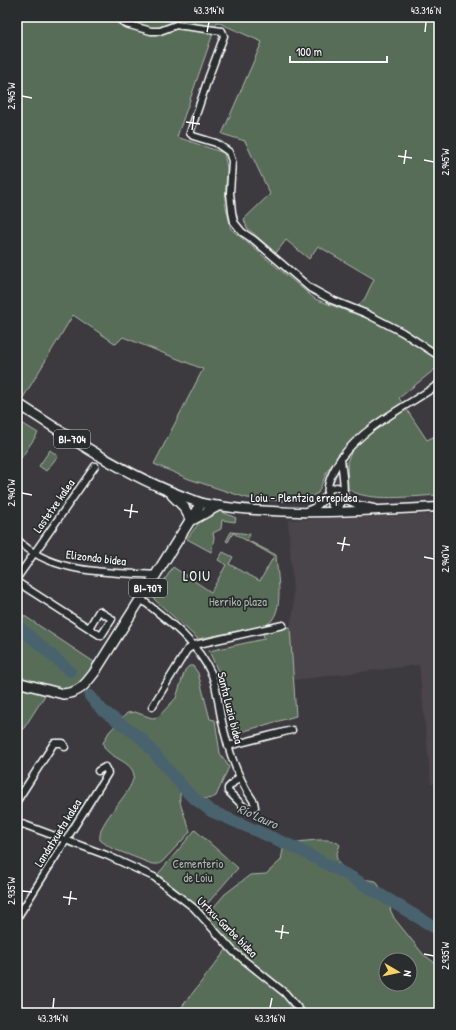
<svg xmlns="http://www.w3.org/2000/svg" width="456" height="1030" font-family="'Patrick Hand',sans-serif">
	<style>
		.built { fill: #4a444b }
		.green { fill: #596d58; stroke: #acb6ac; fill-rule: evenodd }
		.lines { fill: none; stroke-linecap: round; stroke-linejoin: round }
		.river { stroke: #4a636e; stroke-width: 12 }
		.minor-casing { stroke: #fff; stroke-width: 9 }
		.secondary-casing { stroke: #fff; stroke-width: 11 }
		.primary-casing { stroke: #fff; stroke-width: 12 }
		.minor { stroke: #2a2d2e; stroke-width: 6 }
		.secondary { stroke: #2a2d2e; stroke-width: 8 }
		.primary { stroke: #2a2d2e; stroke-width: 9 }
		.ticks { fill: none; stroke: #fff; stroke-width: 1.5 }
		.labels { text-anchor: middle; stroke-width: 3.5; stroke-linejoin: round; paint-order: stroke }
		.shield { fill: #2a2d2e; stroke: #bfc0c0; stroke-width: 1 }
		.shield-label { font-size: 11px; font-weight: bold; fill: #fff }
		.street-label { font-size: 12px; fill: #fff; stroke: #2a2d2e }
		.park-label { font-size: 12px; fill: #acb6ac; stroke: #2a2d2e }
		.water-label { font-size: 13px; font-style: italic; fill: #aeb9be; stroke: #2a2d2e }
		.quarter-label { font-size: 14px; letter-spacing: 1px; fill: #fff; stroke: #2a2d2e }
		.neatline { fill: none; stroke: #fff; stroke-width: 1.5 }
		.ticks-label { font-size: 10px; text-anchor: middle; fill: #fff }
	</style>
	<rect width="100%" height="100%" fill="#3d3a3f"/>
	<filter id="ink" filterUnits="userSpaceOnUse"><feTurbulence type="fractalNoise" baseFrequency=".025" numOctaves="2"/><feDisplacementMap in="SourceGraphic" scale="8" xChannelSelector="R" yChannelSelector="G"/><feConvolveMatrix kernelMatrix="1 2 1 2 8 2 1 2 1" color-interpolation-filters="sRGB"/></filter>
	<g filter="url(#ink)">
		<polygon class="built" points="439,514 439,783 431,784 419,665 294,680 290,627 294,607 288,520"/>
		<g class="green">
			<path d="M17 17H439V366L399 398 427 440 439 434V495C414 496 368 503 348 489L347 462 351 453C325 465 329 469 318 493L306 499 283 501 247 498 189 479 154 464 203 369 123 337 116 344 73 315 17 408ZM217 22 262 42 222 134 245 141 270 194 244 219 247 228 276 253 286 240 309 259 318 246 374 279 365 298 352 313 315 299 231 229 225 202 227 168 224 153 177 137Z"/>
			<polygon points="17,420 38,433 17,464"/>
			<polygon points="50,450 58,456 46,471 39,466"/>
			<path d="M220 511 236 518 235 522 222 520 221 529 213 533 214 538 211 552 187 539C195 528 205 512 220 511Z"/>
			<path d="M231 532 250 534 247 540 276 555C277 576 286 611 267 625L198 639 156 601 154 599 155 595 173 567 211 592 226 565 218 560 223 552 233 557 229 564 260 581 274 556 233 533 228 542 226 541Z"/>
			<polygon points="17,611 94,662 83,681 71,689 51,686 17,739"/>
			<polygon points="290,627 296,716 234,734 221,678 209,651 264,639 263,633"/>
			<path d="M189 666H193L198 673 210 719 215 720 220 753 229 767 216 796C204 803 198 795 188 790L181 792C176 802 188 821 190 832L163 861 159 864H152L111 848 100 840C97 820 131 797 134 775 131 759 105 758 103 743L109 732 127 713 135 712 152 718 158 717 176 698 185 670Z"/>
			<polygon points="195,830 238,868 201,911 158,874"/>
			<path d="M317 840C325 840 334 839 340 845L336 856 339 864 353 875 362 879 376 881 384 894 393 904 390 909 394 918 423 954 439 966V1013H177L226 950V946L209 919 213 908 225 894 250 875 266 874 278 863 281 860 284 844 286 843ZM386 960H410V984H386Z"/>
		</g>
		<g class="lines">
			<g class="river">
				<polyline points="17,625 70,671"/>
				<polyline points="90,696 102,710 141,738 190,795 211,811 296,848 351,877 439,930"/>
			</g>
			<defs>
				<g id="minor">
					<polyline points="116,17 126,24 151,31 160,31 176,25 222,31 224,36 209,76 190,133 193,136 216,143 229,152 232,161 230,193 232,212 234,222 242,232 254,240 310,288 332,300 367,314 402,332 439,356"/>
					<path d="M341 458C365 425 406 407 439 384"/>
					<path d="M341 458C342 476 349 498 336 511 320 494 330 475 341 458Z"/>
					<path d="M308 510C321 506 323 500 330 489L337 487 341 489 347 500 358 505 374 508"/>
					<path d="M17 539C50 575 112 572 157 575"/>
					<polyline points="17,578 95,466"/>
					<polyline points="17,582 101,636 112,619 99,611 89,628"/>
					<path d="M141 599C169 621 197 642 212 675 217 687 218 703 221 717 227 747 236 776 254 802L255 807 247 810 228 791V788L239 777"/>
					<polyline points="152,707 187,650 194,645 283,625"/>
					<polyline points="228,746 292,730"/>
					<polyline points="17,801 54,743 63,743 65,747"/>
					<polyline points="17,822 106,855 154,877 194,908 234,952 285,993 302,1013"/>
					<polyline points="17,918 108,773 105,767 98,771"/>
				</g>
				<path id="secondary" d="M201 503C280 518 360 511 439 507"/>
				<g id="primary">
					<path d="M17 403C76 442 134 481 201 503L94 673C85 685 79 693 63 694L17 682"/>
					<polyline points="172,495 184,507 191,520"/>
					<polyline points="194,519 218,506"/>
				</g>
			</defs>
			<use href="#minor" class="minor-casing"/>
			<use href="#secondary" class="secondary-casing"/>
			<use href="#primary" class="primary-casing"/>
			<use href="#minor" class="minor"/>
			<use href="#secondary" class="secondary"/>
			<use href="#primary" class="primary"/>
		</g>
	</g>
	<path class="ticks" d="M207 32 209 22M425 32 426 22M22 96 32 98M186 122 200 124M192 130 194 116M398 156 412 158M424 160 434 162M404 164 406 150M22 493 32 495M124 510 138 512M130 518 132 504M337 543 350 545M342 551 345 537M424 557 434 559M22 891 32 892M63 897 77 899M69 905 71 891M275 931 289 933M281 939 283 925M424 954 434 956M53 1008 54 998M270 1008 272 998"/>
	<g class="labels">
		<g class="shield">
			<rect x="54" y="430" width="36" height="18" rx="3"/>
			<rect x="129" y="579" width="38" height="18" rx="3"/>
		</g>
		<g class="shield-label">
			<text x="72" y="443">BI-704</text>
			<text x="148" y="592">BI-707</text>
		</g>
		<g class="street-label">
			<text x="304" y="502">Loiu - Plentzia errepidea</text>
			<text transform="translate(54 506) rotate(-55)" y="4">Lastetxe kalea</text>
			<text transform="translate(96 558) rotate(7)" y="4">Elizondo bidea</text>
			<text transform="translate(230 708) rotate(76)" y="4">Santa Luzia bidea</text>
			<text transform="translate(58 833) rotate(-58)" y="4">Landatxueta kalea</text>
			<text transform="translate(227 927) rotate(45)" y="4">Urtxu-Garbe bidea</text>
		</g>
		<g class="park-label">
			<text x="238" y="606">Herriko plaza</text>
			<text x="198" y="868">Cementerio<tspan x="198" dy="14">de Loiu</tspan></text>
		</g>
		<g class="water-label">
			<text transform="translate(258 816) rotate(24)" y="5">Río Lauro</text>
		</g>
		<g class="quarter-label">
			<text x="197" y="581">LOIU</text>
		</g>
	</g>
	<rect width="456" height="1030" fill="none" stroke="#2a2d2e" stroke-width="44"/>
	<g transform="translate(398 972) rotate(99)"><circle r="19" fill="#2a2d2e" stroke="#7f8182"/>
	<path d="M0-3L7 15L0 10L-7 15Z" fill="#ffd166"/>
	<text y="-6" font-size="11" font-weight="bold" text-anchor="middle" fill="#ffffff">N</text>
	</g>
	<path d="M290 56v6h97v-6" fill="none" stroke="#ffffff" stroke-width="2"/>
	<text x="296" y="56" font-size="12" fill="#ffffff" stroke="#2a2d2e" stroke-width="3" paint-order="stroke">100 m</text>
	<rect x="22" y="22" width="412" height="986" class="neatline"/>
	<g class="ticks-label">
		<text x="209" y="14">43.314°N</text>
		<text x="426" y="14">43.316°N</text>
		<text transform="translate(11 96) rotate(-90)" y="4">2.945°W</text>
		<text transform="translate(445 162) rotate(-90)" y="4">2.945°W</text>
		<text transform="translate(11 493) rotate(-90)" y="4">2.940°W</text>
		<text transform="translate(445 559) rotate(-90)" y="4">2.940°W</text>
		<text transform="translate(11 891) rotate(-90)" y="4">2.935°W</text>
		<text transform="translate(445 956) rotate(-90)" y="4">2.935°W</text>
		<text x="53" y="1022">43.314°N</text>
		<text x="270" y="1022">43.316°N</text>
	</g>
</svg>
